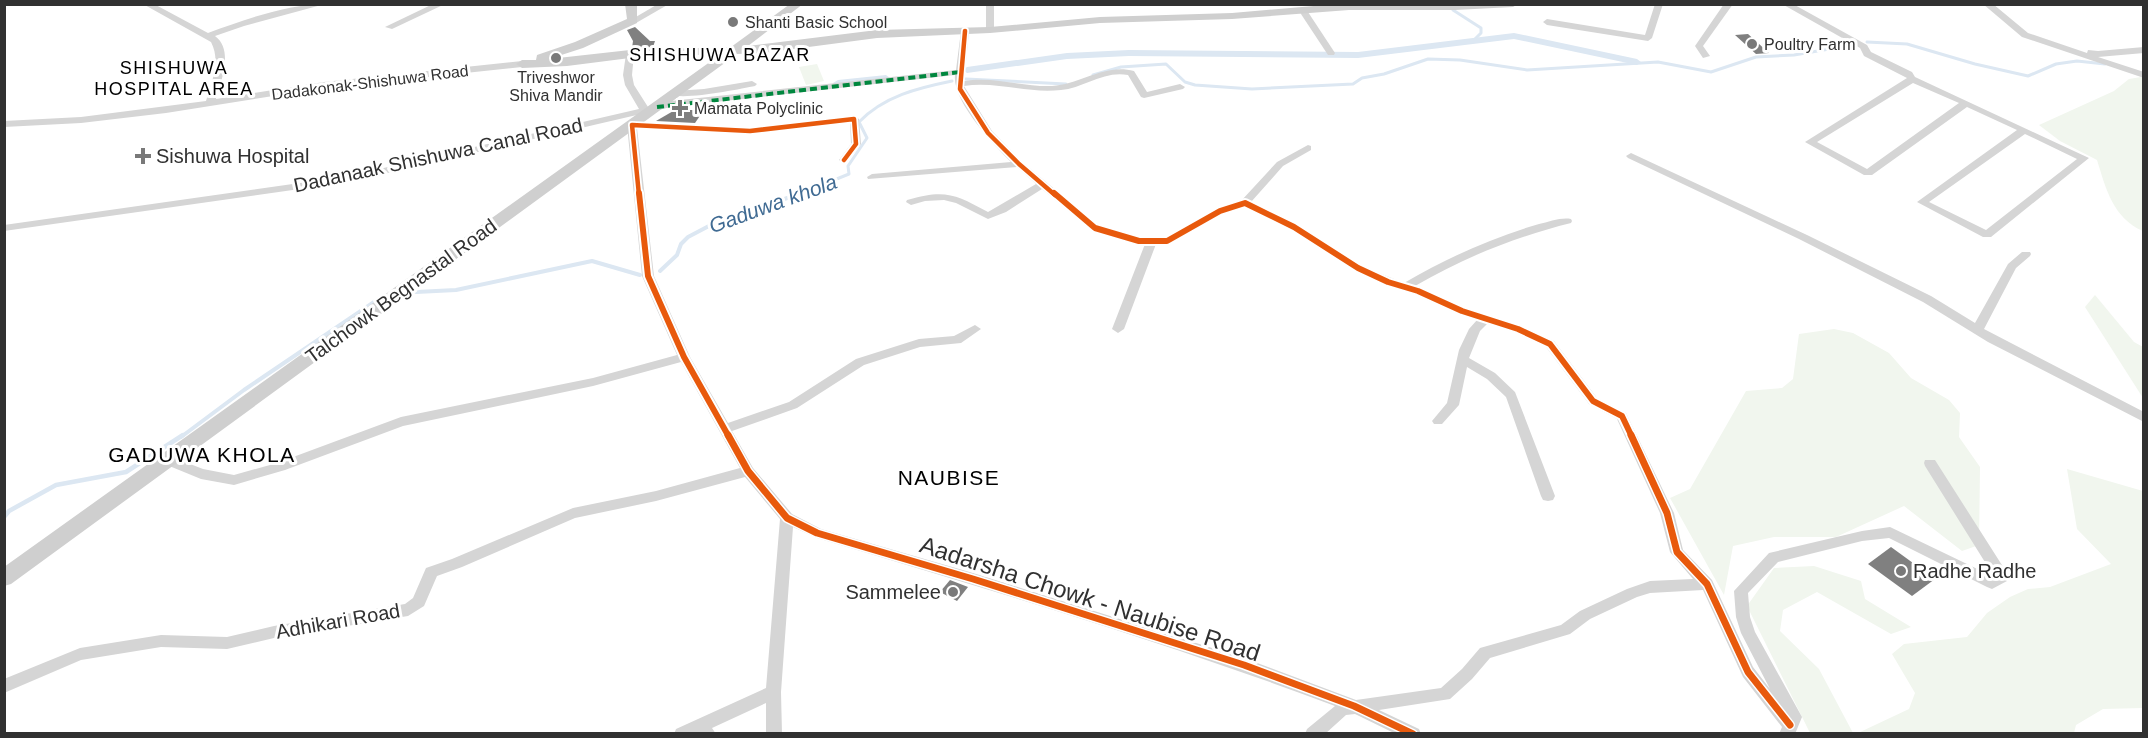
<svg xmlns="http://www.w3.org/2000/svg" width="2148" height="738" font-family="Arial,sans-serif">
	<style>
		.green { fill: #f1f6ee }
		.lines { fill: none; stroke-linecap: round; stroke-linejoin: round }
		.stream-far2 { stroke: #dce7f2; stroke-width: 3 }
		.stream-far1 { stroke: #dce7f2; stroke-width: 4 }
		.stream { stroke: #dce7f2; stroke-width: 4.5 }
		.canal { fill: #dce7f2; fill-rule: evenodd }
		.building { fill: #808080 }
		.street { fill: #d5d5d5; fill-rule: evenodd }
		.secondary { fill: #cfcfcf; fill-rule: evenodd }
		.quiet { stroke: #00873e; stroke-width: 4; stroke-dasharray: 7 4; stroke-linecap: butt }
		.cycleway-far2-casing { stroke: #fff; stroke-width: 8 }
		.cycleway-far1-casing { stroke: #fff; stroke-width: 10 }
		.cycleway-casing { stroke: #fff; stroke-width: 10 }
		.cycleway-far2 { stroke: #e8590c; stroke-width: 4.5 }
		.cycleway-far1 { stroke: #e8590c; stroke-width: 6 }
		.cycleway { stroke: #e8590c; stroke-width: 7 }
		.poi-dot { fill: #797979; stroke: #fff; stroke-width: 2 }
		.labels { text-anchor: middle; stroke-width: 6; stroke-linejoin: round; paint-order: stroke }
		.far-poi-label { font-size: 16px; fill: #313131; stroke: #fff; text-anchor: start }
		.far-street-label { font-size: 16px; fill: #313131; stroke: #fff }
		.far-neighbourhood-label { font-size: 18px; letter-spacing: 1.5px; fill: #000; stroke: #fff }
		.street-label { font-size: 20px; fill: #313131; stroke: #fff }
		.poi-label { font-size: 20px; fill: #313131; stroke: #fff; text-anchor: start }
		.water-label { font-size: 21px; font-style: italic; fill: #406b93; stroke: #fff }
		.neighbourhood-label { font-size: 21px; letter-spacing: 1.5px; fill: #000; stroke: #fff }
		.near-street-label { font-size: 24px; fill: #313131; stroke: #fff }
	</style>
	<rect width="100%" height="100%" fill="#fff"/>
	<g class="green">
		<polygon points="817,64 824,81 806,85 799,67"/>
		<path d="M2141 77 2144 78 2143 231C2113 218 2106 189 2097 160L2060 141 2039 125 2114 91 2129 79Z"/>
		<polygon points="2095,295 2134,342 2143,347 2143,398 2085,307"/>
		<polygon points="1834,329 1853,333 1889,353 1911,378 1949,400 1960,413 1959,437 1980,467 1979,545 1962,551 1904,506 1836,537 1774,537 1733,546 1724,595 1670,498 1690,489 1746,391 1782,388 1793,379 1799,334"/>
		<polygon points="2067,469 2143,491 2143,708 2103,709 2076,725 2074,733 1858,733 1909,709 1915,693 1892,654 1904,644 1967,637 1987,613 2010,597 2028,589 2050,587 2111,564 2077,529"/>
		<polygon points="1814,566 1861,581 1865,599 1911,627 1891,634 1817,592 1783,610 1780,631 1819,669 1853,733 1810,733 1747,606 1774,568"/>
	</g>
	<g class="lines">
		<g class="stream-far2">
			<polyline points="1453,10 1481,28 1481,33 1474,40"/>
			<polyline points="1867,42 1907,44 1975,64 2028,76 2056,64 2077,61 2105,64"/>
			<polyline points="1093,75 1121,67 1166,64 1185,82 1195,85 1252,89 1353,84 1362,78 1384,74 1428,59 1460,60 1527,70 1658,62 1711,72 1756,57 1794,55 1853,45"/>
			<polyline points="966,79 1066,84"/>
			<path d="M797 195 849 174 848 166 867 138 859 122C884 96 918 88 952 81"/>
		</g>
		<g class="stream-far1">
			<polyline points="660,271 677,255 681,244 688,237 707,227 801,193"/>
			<polyline points="416,292 456,290 592,261 640,275"/>
			<polyline points="181,437 244,390 380,298"/>
		</g>
		<polyline class="stream" points="4,517 9,511 56,485 126,472 183,435"/>
		<g class="canal">
			<polygon points="1514,33 1637,59 1641,62 1637,65 1514,39 1358,58 1129,56 1067,59 967,73 963,70 967,67 1067,53 1129,50 1358,52"/>
			<polygon points="886,75 890,78 889,80 838,86 833,83 838,80"/>
		</g>
	</g>
	<g class="building">
		<polygon points="635,27 650,41 655,41 653,47 632,48 633,41 627,30"/>
		<polygon points="1748,34 1769,53 1756,54 1735,35"/>
		<polygon points="675,110 704,110 695,123 656,121"/>
		<polygon points="1891,547 1935,579 1912,596 1868,564"/>
		<polygon points="950,580 968,587 957,601 940,592"/>
	</g>
	<g class="lines">
		<g class="street">
			<path d="M143 4H154L208 33C243 20 288 4 325 4L244 26 215 36C234 50 221 81 216 99L324 82 522 61 526 64 522 67 324 88 166 113 81 123 4 127V121L81 117 206 101C212 81 221 61 211 42Z"/>
			<polygon points="433,4 445,4 392,29 385,27"/>
			<polygon points="658,4 669,4 636,23 629,21"/>
			<polygon points="986,4 994,4 994,30 990,33 986,30"/>
			<polygon points="1655,4 1663,4 1652,38 1648,41 1547,25 1543,22 1547,19 1645,35"/>
			<polygon points="1724,4 1733,4 1703,46 1710,56 1703,58 1695,46"/>
			<path d="M1782 4H1793L1867 45 1871 52 1912 72 1915 77 2089 158 1991 237H1983L1917 202 2017 130 1967 107 1872 175H1864L1805 142 1907 78 1864 56 1860 48ZM1913 83 1959 103 1867 169 1817 142ZM2025 134 2077 159 1986 230 1929 202Z"/>
			<polygon points="1983,4 1993,4 2028,33 2087,53 2088,50 2098,51 2144,47 2144,53 2098,57 2144,72 2144,78 2022,37"/>
			<polygon points="1300,9 1306,9 1335,53 1334,55 1328,55 1299,11"/>
			<path d="M965 28 969 31 964 81C994 76 1022 87 1052 86 1081 84 1105 63 1134 71L1147 92 1180 84 1185 87 1183 89 1144 98 1141 97 1128 75C1105 70 1083 88 1061 90 1028 94 997 81 964 86L992 131 1022 162 1099 226 1139 238H1165L1216 209 1241 201 1277 162 1308 145 1311 146V150L1283 166 1251 202 1298 225 1362 266 1404 283C1447 258 1491 238 1539 224 1549 222 1561 217 1571 219L1572 221 1571 223C1515 237 1465 257 1415 286L1466 308 1522 326 1554 341 1597 398 1626 413 1674 513 1683 550 1712 580 1753 667 1770 689 1741 633 1736 617 1734 591 1769 553 1862 531 1890 527 1992 576 1993 575 1925 466 1924 463 1925 460H1935L2007 573 2009 577 2007 581 1992 589 1987 587 1889 538 1862 541 1778 562 1748 593 1750 617 1755 632 1802 717 1795 734H1779L1782 727 1743 677 1703 590 1650 593 1637 597 1590 619 1570 634 1490 658 1472 679 1450 699 1379 710 1419 729 1421 734H1396L1355 714 1346 715 1325 734H1305L1307 729 1335 706C1165 642 991 590 817 538L793 527 781 692 782 734H766V703L712 728 716 734H674L676 729 766 688 780 519 745 477 656 501 575 518 462 567 437 576 424 606 408 616 274 638 227 649 161 647 81 660 4 693V679L80 648 161 635 227 637 274 626 405 604 413 598 426 568 452 559 573 508 656 491 740 468 681 362 593 386 403 426 285 470 234 485 201 479 162 463 161 460 162 457 167 455 203 469 234 475 277 463 401 417 593 378 677 355 642 276 627 125 632 122 750 128 854 116 859 119 861 144 847 162 844 163 839 160 851 144 850 122 750 134 637 128 654 276 690 357 728 423 789 402 856 359 919 339 954 336 975 325 981 329 961 343 920 347 864 365 797 408 732 431 753 468 792 514 821 529 973 573 1244 658 1356 700 1441 688 1462 669 1480 648 1561 625 1580 611 1627 589 1650 581 1693 579 1670 552 1660 513 1617 419 1589 404 1546 347 1514 332 1488 323 1480 331 1469 358 1495 373 1515 392 1555 496 1553 500 1548 501 1543 500 1541 496 1506 397 1487 379 1467 367 1459 405 1442 424H1434L1432 421 1447 403 1459 350 1469 329 1477 320 1458 314 1414 294 1384 285 1354 270 1290 229 1244 207 1224 213 1171 243 1156 244 1124 329 1118 333 1112 329 1145 244 1135 243 1091 230 1042 189 1006 212 988 219 956 203 944 200 925 201 911 205 906 202 907 200C945 189 955 194 988 212L1036 184 1017 167 868 179 867 177 872 174 1011 162C993 144 952 101 955 75L671 107 349 182 4 231V225L349 176 639 109 625 85 623 75 626 54 630 51 634 54 632 75 634 85 648 107 671 101 956 70 961 31Z"/>
			<path d="M752 81 757 84 755 86C740 89 681 101 670 94L675 91 704 89Z"/>
			<polygon points="1631,153 1807,235 1931,296 1975,323 2008,264 2022,252 2030,252 2031,254 2030,256 2016,268 1984,329 2144,412 2144,422 1988,342 1923,302 1799,239 1628,158 1626,156"/>
		</g>
		<polygon class="secondary" points="625,4 637,4 637,23 583,48 549,59 630,50 731,47 790,4 803,4 748,46 877,30 990,27 1100,17 1232,13 1337,4 1518,4 1513,7 1455,10 1349,10 1232,19 1100,23 990,33 877,38 763,53 737,54 11,584 4,586 4,567 721,54 630,58 567,66 522,68 516,64 522,60 536,60 537,55 575,42 627,19"/>
		<polyline class="quiet" points="657,107 960,72"/>
		<defs>
			<g id="cycleway-far2">
				<polyline points="965,31 960,89 988,133 1019,164 1055,195"/>
				<polyline points="639,195 632,125 750,131 854,119 856,144 844,160"/>
			</g>
			<g id="cycleway-far1">
				<polyline points="639,193 648,276 684,357 729,437"/>
				<polyline points="1054,193 1095,228 1139,241 1167,241 1220,211 1245,203 1294,227 1358,268 1388,282 1418,291 1462,311 1518,329 1550,344 1593,401 1622,416 1632,437"/>
			</g>
			<g id="cycleway">
				<polyline points="728,435 748,471 787,518 817,533 973,579 1244,665 1354,706 1413,734"/>
				<polyline points="1631,435 1667,513 1677,552 1707,584 1748,672 1790,725"/>
			</g>
		</defs>
		<use href="#cycleway-far2" class="cycleway-far2-casing"/>
		<use href="#cycleway-far1" class="cycleway-far1-casing"/>
		<use href="#cycleway" class="cycleway-casing"/>
		<use href="#cycleway-far2" class="cycleway-far2"/>
		<use href="#cycleway-far1" class="cycleway-far1"/>
		<use href="#cycleway" class="cycleway"/>
	</g>
	<g class="poi-dot">
		<circle cx="733" cy="22" r="6"/>
		<circle cx="1752" cy="44" r="6"/>
		<circle cx="556" cy="58" r="6"/>
		<path d="M677 99h6v6h6v6h-6v6h-6v-6h-6v-6h6z"/>
		<path d="M140 147h6v6h6v6h-6v6h-6v-6h-6v-6h6z"/>
		<circle cx="1901" cy="571" r="6"/>
		<circle cx="953" cy="592" r="6"/>
	</g>
	<g class="labels">
		<g class="far-poi-label">
			<text x="745" y="28">Shanti Basic School</text>
			<text x="1764" y="50">Poultry Farm</text>
			<text x="556" y="83" text-anchor="middle">Triveshwor<tspan x="556" dy="18">Shiva Mandir</tspan></text>
			<text x="694" y="114">Mamata Polyclinic</text>
		</g>
		<g class="far-street-label">
			<text transform="translate(370 82) rotate(-7)" y="6">Dadakonak-Shishuwa Road</text>
		</g>
		<g class="far-neighbourhood-label">
			<text x="720" y="61">SHISHUWA BAZAR</text>
			<text x="174" y="74">SHISHUWA<tspan x="174" dy="21">HOSPITAL AREA</tspan></text>
		</g>
		<g class="street-label">
			<text transform="translate(438 155) rotate(-12)" y="7">Dadanaak Shishuwa Canal Road</text>
			<text transform="translate(401 291) rotate(-36)" y="7">Talchowk Begnastal Road</text>
			<text transform="translate(338 621) rotate(-10)" y="7">Adhikari Road</text>
		</g>
		<g class="poi-label">
			<text x="156" y="163">Sishuwa Hospital</text>
			<text x="1913" y="578">Radhe Radhe</text>
			<text x="941" y="599" text-anchor="end">Sammelee</text>
		</g>
		<g class="water-label">
			<text transform="translate(773 204) rotate(-20)" y="7">Gaduwa khola</text>
		</g>
		<g class="neighbourhood-label">
			<text x="202" y="462">GADUWA KHOLA</text>
			<text x="949" y="485">NAUBISE</text>
		</g>
		<g class="near-street-label">
			<text transform="translate(1090 599) rotate(18)" y="8">Aadarsha Chowk - Naubise Road</text>
		</g>
	</g>
	<rect width="2148" height="738" fill="none" stroke="#313131" stroke-width="12"/>
</svg>
